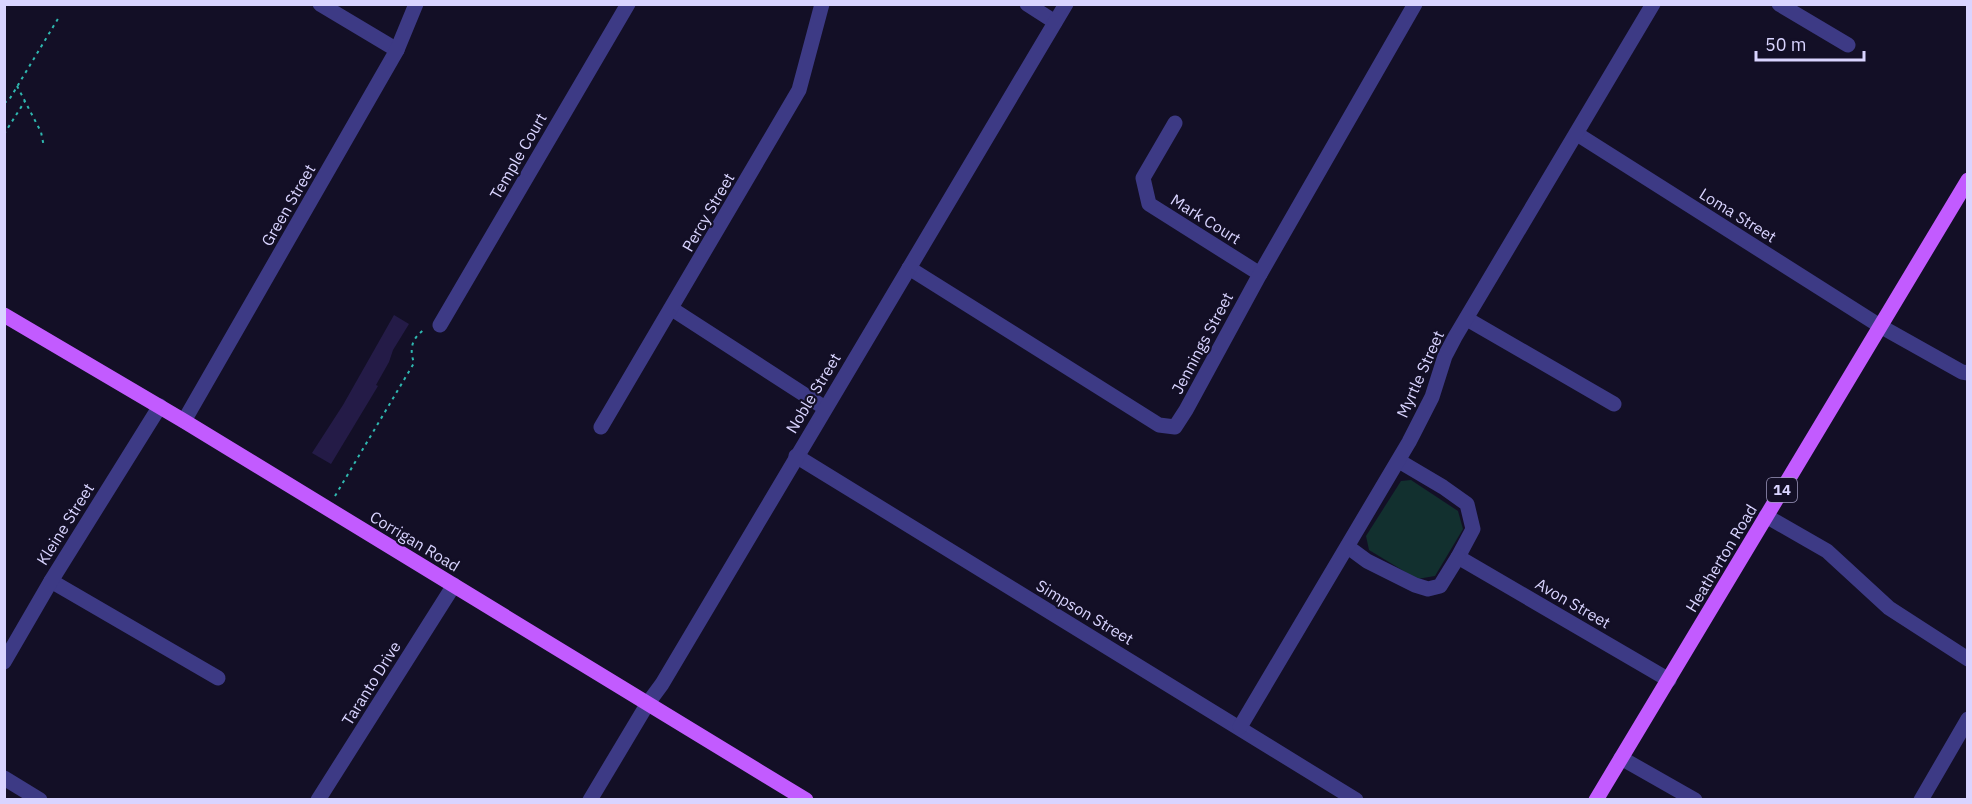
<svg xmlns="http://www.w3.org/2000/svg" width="1972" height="804" font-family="'IBM Plex Sans',sans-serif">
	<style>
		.green { fill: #12302f }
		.building { fill: #241b47 }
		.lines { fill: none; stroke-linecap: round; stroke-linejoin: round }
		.path { stroke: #2fb8b0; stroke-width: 2; stroke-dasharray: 3 4.5; stroke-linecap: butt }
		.minor { stroke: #3d3a85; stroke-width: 15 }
		.major { stroke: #c25bff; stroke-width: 15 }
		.labels { text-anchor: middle; stroke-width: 4.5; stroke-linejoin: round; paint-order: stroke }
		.shield { fill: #130f26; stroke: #9e99be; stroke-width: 1.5 }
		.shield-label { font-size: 15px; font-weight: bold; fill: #d9d4ff }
		.street-label { font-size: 16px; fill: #d9d4ff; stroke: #130f26 }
	</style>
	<rect width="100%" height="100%" fill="#130f26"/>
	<polygon class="green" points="1411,480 1458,511 1463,529 1435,576 1417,579 1369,550 1366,536 1401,481"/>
	<polygon class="building" points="394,315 409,324 393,350 389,362 376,385 378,386 331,464 312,453 343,405"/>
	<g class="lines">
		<g class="path">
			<polyline points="17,86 41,132 44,147"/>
			<polyline points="4,103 9,100 59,17"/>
			<polyline points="4,134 25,101"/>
			<path d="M335 496 414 363C409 348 412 338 425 329"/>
		</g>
		<g class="minor">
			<polyline points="320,4 397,50"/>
			<polyline points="1027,4 1055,22"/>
			<polyline points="1779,4 1848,45"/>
			<polyline points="1175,123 1143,178 1149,204 1260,274"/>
			<polyline points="1577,134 1880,326 1962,372 1968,373"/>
			<polyline points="909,268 1159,425 1175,427 1186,410 1260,274 1415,4"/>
			<polyline points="672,309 825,408"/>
			<polyline points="1467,319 1614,404"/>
			<polyline points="440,325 628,4"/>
			<polyline points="184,421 397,50 416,4"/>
			<polyline points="601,427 799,90 822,4"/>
			<polyline points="796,456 1356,800"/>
			<polyline points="1399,461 1443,487 1467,504 1473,529 1458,557 1669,680"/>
			<polyline points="1766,516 1827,551 1889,608 1968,659"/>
			<polyline points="1348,547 1367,561 1415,585 1428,589 1440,586 1458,557"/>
			<polyline points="51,581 218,678"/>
			<polyline points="4,662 51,581 160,406"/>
			<polyline points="1240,727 1409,442 1432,397 1445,356 1455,337 1653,4"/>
			<polyline points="1621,758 1695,800"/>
			<polyline points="4,778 40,800"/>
			<polyline points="318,800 454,585"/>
			<polyline points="590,800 648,703 662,684 1066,4"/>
			<polyline points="1921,800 1968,719"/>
		</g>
		<g class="major">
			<polyline points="4,315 184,421 806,800"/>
			<polyline points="1596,800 1968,180"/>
		</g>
	</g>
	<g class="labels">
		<rect class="shield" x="1767" y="478" width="30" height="24" rx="4.5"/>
		<g class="shield-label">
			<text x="1782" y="495">14</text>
		</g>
		<g class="street-label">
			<text transform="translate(518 156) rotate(-60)" y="6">Temple Court</text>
			<text transform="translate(288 205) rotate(-60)" y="6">Green Street</text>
			<text transform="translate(708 212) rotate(-60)" y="6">Percy Street</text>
			<text transform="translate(1738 215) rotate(32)" y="6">Loma Street</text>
			<text transform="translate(1206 219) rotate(32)" y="6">Mark Court</text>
			<text transform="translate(1202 343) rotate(-62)" y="6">Jennings Street</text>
			<text transform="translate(1420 374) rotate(-66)" y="6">Myrtle Street</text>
			<text transform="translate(813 393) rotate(-59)" y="6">Noble Street</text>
			<text transform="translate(65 524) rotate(-58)" y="6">Kleine Street</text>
			<text transform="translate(415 541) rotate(31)" y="6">Corrigan Road</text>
			<text transform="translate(1721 558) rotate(-59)" y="6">Heatherton Road</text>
			<text transform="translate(1573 603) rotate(30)" y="6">Avon Street</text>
			<text transform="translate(1085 612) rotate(31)" y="6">Simpson Street</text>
			<text transform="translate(371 683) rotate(-58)" y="6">Taranto Drive</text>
		</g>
	</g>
	<rect width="1972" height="804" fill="none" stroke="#d9d4ff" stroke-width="12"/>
	<path d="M1756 51v9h108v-9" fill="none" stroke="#d9d4ff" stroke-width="3"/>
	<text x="1765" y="51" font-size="18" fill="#d9d4ff" stroke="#130f26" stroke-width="4.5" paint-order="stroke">50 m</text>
</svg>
